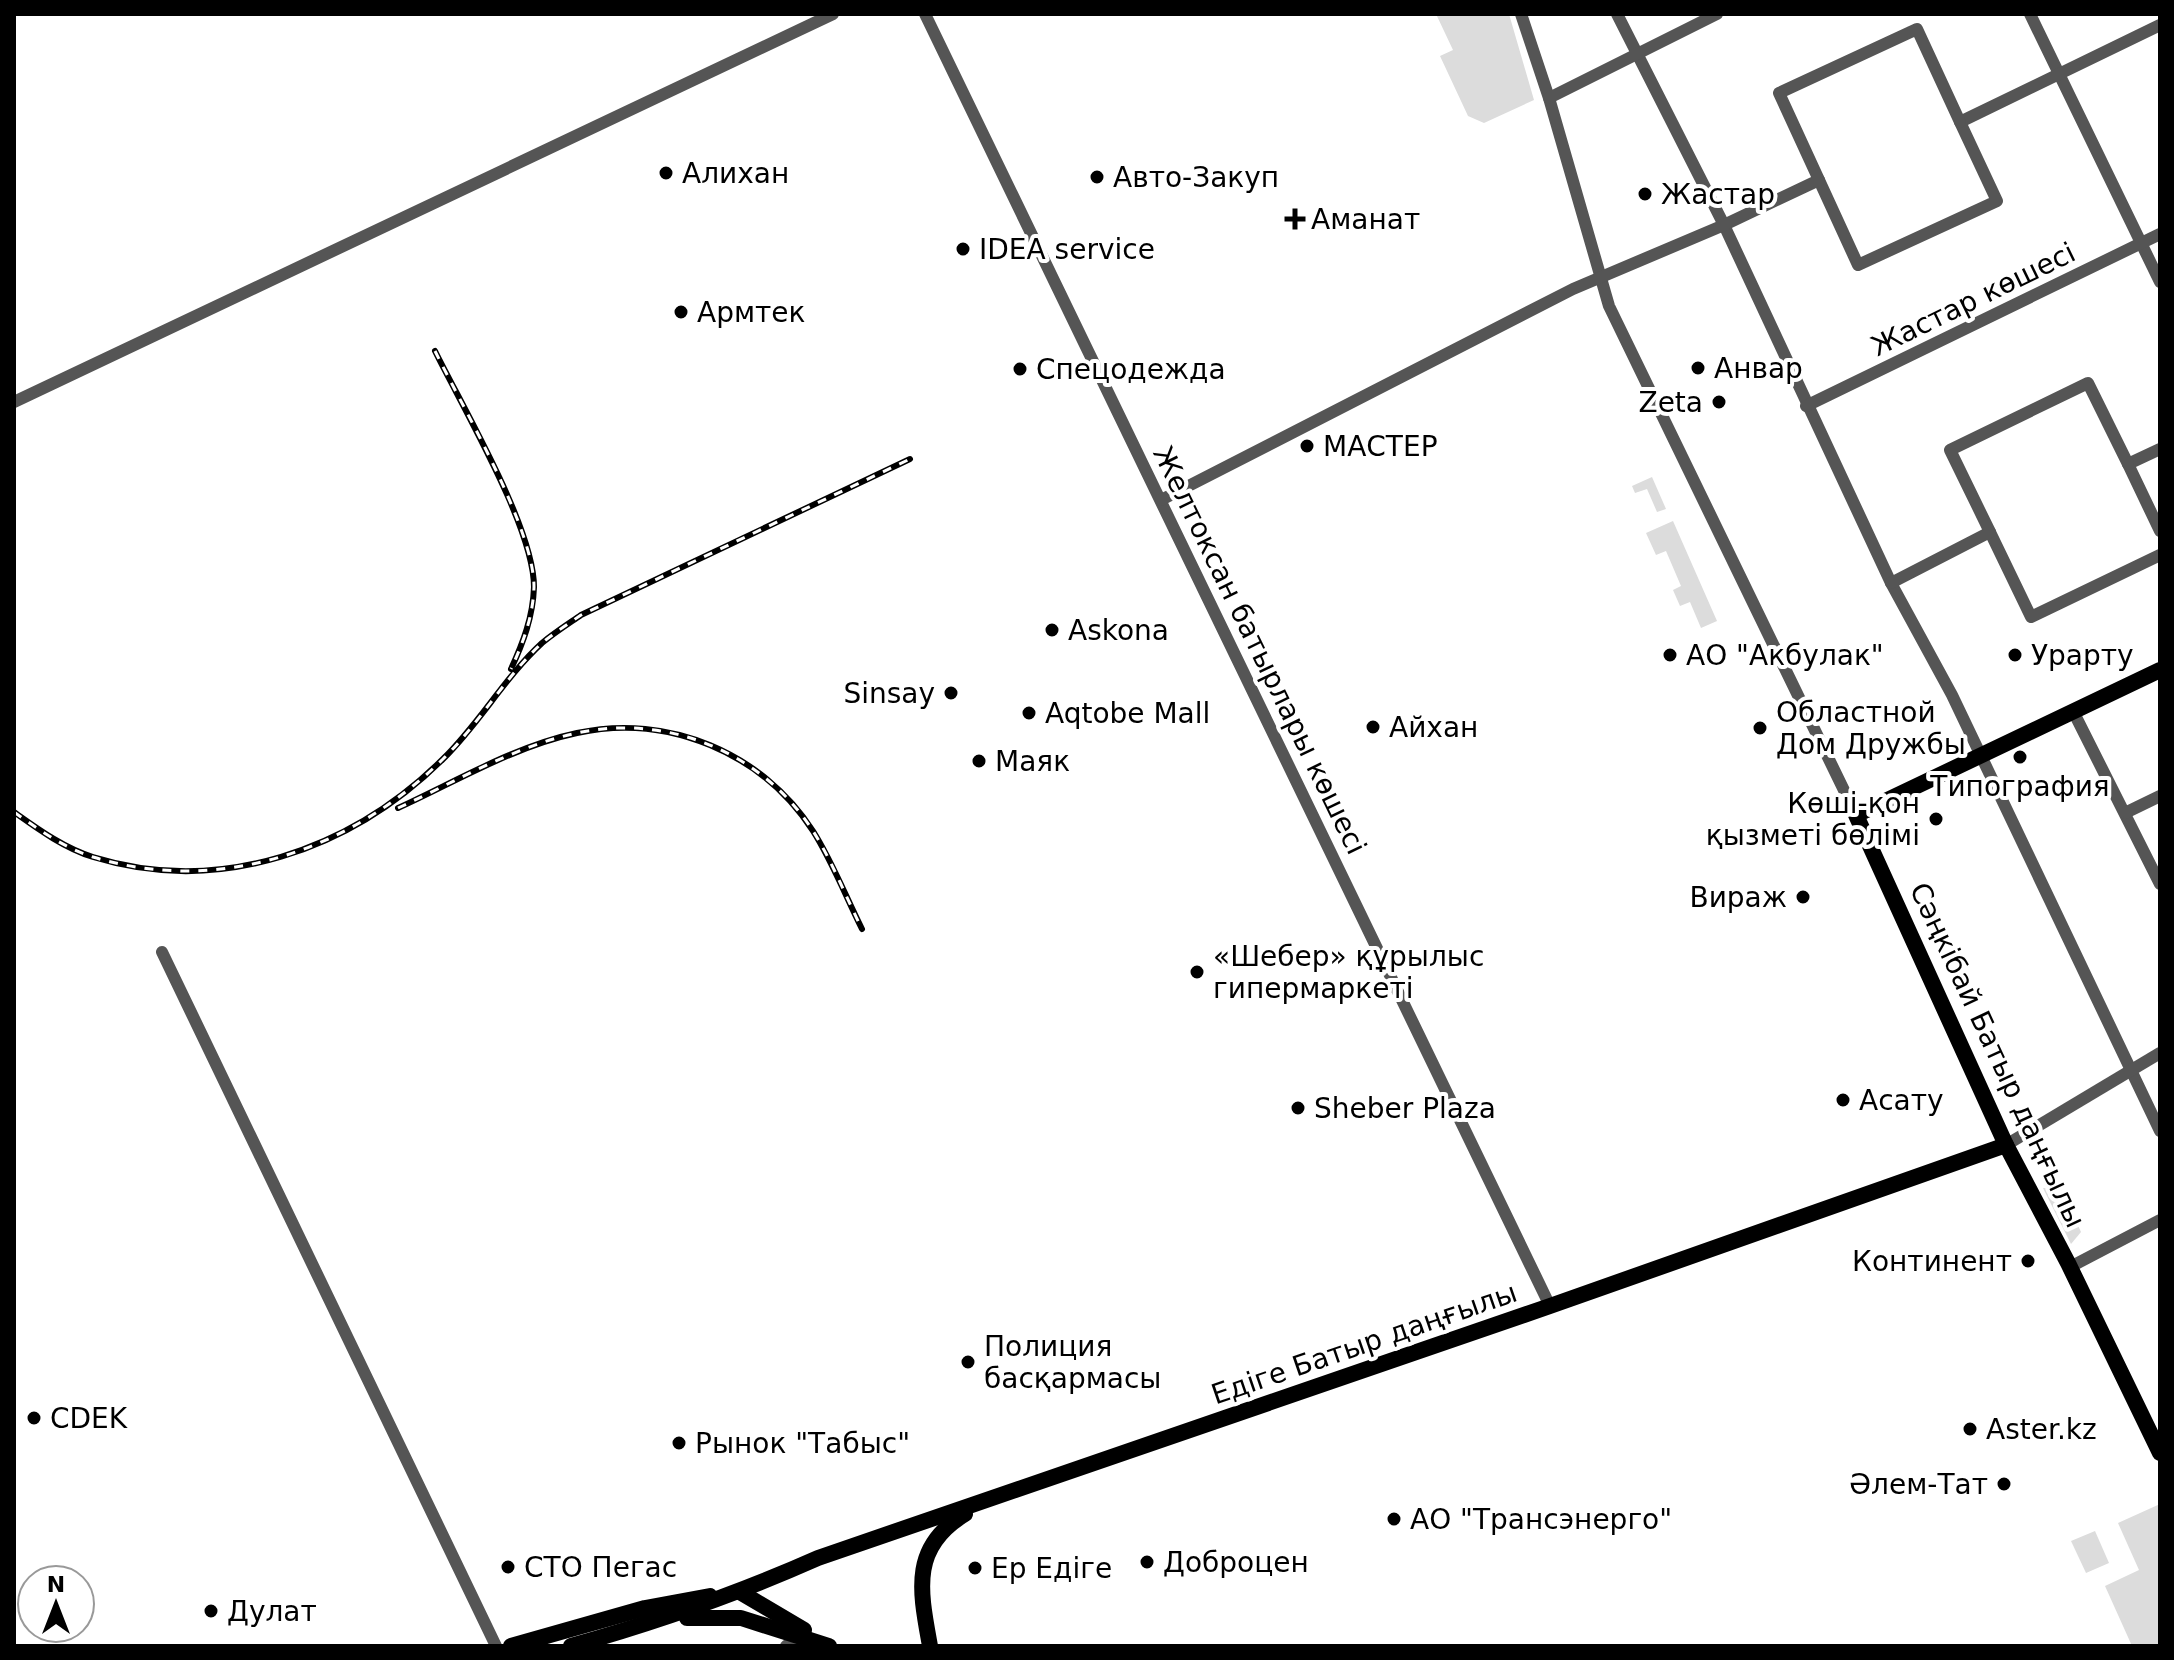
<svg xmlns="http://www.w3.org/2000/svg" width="2174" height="1660" font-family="'DejaVu Sans',sans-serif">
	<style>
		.green { fill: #dcdcdc }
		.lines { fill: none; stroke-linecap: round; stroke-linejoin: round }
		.minor { stroke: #555; stroke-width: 12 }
		.major { stroke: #000; stroke-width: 16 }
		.rail-casing { stroke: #000; stroke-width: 6 }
		.rail { stroke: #fff; stroke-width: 3; stroke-dasharray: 9; stroke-linecap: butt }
		.poi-dot { fill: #000; stroke: #fff; stroke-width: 3 }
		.labels { text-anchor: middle; stroke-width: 8; stroke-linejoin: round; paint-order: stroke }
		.poi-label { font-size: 28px; fill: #000; stroke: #fff; text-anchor: start }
		.street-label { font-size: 28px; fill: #000; stroke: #fff }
	</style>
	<rect width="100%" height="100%" fill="#fff"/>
	<g class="green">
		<polygon points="1436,14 1509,14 1534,100 1484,123 1468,116 1440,56 1453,50"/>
		<polygon points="1652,477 1666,509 1657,512 1647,489 1635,493 1632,486"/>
		<polygon points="1673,521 1717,621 1701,628 1690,602 1680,606 1673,590 1681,586 1666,551 1656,555 1646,533"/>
		<polygon points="2043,1188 2061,1189 2081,1232 2071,1244"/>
		<polygon points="2160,1504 2160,1646 2132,1646 2105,1586 2139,1570 2118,1523"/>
		<polygon points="2095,1531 2109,1563 2086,1573 2071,1541"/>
	</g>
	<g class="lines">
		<g class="minor">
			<polyline points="925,14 1550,1306"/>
			<polyline points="1521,14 1549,98 1609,306 1856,815"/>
			<polyline points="1617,14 1724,225 1891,583 1952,695 2160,1131"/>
			<polyline points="2030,14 2160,282"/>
			<polyline points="1549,98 1717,14"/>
			<polyline points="1819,180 1858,265 1997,201 1960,122 2160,25"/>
			<polyline points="14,402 833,14"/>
			<polyline points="1806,406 2160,234"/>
			<polyline points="2160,449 2128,464 2160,531"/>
			<polyline points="1161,500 1573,289 1724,225 1819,180 1779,93 1917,29 1960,122"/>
			<polyline points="1990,532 2031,617 2160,555"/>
			<polyline points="1891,583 1990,532 1950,450 2088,383 2128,464"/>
			<polyline points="2073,711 2160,884"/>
			<polyline points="2125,813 2160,796"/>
			<polyline points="162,952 496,1646"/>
			<polyline points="2006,1145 2160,1053"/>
			<polyline points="2070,1267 2160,1220"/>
			<polyline points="786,1646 799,1636"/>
		</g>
		<g class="major">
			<polyline points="2160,670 1856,815 2006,1145 2068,1263 2160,1453"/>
			<polyline points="740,1592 804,1630"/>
			<polyline points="687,1618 741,1618 829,1646"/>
			<polyline points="511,1646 645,1608 710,1596"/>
			<path d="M571 1646C656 1622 737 1594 818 1558L1550 1306 2006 1145"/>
			<path d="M930 1646C920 1591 910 1547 965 1514"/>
		</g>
		<defs>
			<g id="rail">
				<path d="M435 351C463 408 534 528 534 587 533 617 523 643 511 669"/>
				<path d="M398 808C455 782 515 746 577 733 668 713 763 753 813 831 832 861 846 897 862 929"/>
				<path d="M14 812C38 829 64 848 93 857 220 896 351 850 443 759 479 724 505 677 542 643 554 633 568 624 581 615L910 459"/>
			</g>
		</defs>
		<use href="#rail" class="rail-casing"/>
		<use href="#rail" class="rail"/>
	</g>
	<g class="poi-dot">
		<circle cx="666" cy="173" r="8"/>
		<circle cx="1097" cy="177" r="8"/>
		<circle cx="1645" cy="194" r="8"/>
		<path d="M1291 207h8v8h8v8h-8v8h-8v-8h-8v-8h8z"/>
		<circle cx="963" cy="249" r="8"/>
		<circle cx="681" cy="312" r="8"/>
		<circle cx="1698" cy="368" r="8"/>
		<circle cx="1020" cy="369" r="8"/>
		<circle cx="1719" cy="402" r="8"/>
		<circle cx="1307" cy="446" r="8"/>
		<circle cx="1052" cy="630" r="8"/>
		<circle cx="1670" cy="655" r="8"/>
		<circle cx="2015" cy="655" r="8"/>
		<circle cx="951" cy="693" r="8"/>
		<circle cx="1029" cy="713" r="8"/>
		<circle cx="1373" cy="727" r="8"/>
		<circle cx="1760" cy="728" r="8"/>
		<circle cx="2020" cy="757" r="8"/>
		<circle cx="979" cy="761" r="8"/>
		<circle cx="1936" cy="819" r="8"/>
		<circle cx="1803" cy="897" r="8"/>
		<circle cx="1197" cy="972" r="8"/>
		<circle cx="1843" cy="1100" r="8"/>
		<circle cx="1298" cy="1108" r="8"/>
		<circle cx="2028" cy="1261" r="8"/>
		<circle cx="968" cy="1362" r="8"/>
		<circle cx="34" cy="1418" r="8"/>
		<circle cx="1970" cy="1429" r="8"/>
		<circle cx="679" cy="1443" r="8"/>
		<circle cx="2004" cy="1484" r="8"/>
		<circle cx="1394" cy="1519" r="8"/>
		<circle cx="1147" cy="1562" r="8"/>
		<circle cx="508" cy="1567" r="8"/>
		<circle cx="975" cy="1568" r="8"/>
		<circle cx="211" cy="1611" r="8"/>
	</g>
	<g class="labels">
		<g class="poi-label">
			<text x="682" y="183">Алихан</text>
			<text x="1113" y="187">Авто-Закуп</text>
			<text x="1661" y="204">Жастар</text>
			<text x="1311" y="229">Аманат</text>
			<text x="979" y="259">IDEA service</text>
			<text x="697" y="322">Армтек</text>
			<text x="1714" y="378">Анвар</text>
			<text x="1036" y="379">Спецодежда</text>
			<text x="1703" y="412" text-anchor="end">Zeta</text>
			<text x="1323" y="456">МАСТЕР</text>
			<text x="1068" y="640">Askona</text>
			<text x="1686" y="665">АО "Акбулак"</text>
			<text x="2031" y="665">Урарту</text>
			<text x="935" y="703" text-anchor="end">Sinsay</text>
			<text x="1776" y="722">Областной<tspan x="1776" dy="32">Дом Дружбы</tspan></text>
			<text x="1045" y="723">Aqtobe Mall</text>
			<text x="1389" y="737">Айхан</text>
			<text x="995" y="771">Маяк</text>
			<text x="2020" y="796" text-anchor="middle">Типография</text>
			<text x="1920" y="813" text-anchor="end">Көші-қон<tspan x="1920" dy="32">қызметі бөлімі</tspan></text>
			<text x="1787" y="907" text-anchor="end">Вираж</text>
			<text x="1213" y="966">«Шебер» құрылыс<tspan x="1213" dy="32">гипермаркеті</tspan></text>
			<text x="1859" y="1110">Асату</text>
			<text x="1314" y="1118">Sheber Plaza</text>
			<text x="2012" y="1271" text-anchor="end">Континент</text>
			<text x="984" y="1356">Полиция<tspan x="984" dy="32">басқармасы</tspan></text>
			<text x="50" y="1428">CDEK</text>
			<text x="1986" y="1439">Aster.kz</text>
			<text x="695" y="1453">Рынок "Табыс"</text>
			<text x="1988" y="1494" text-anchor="end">Әлем-Тат</text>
			<text x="1410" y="1529">АО "Трансэнерго"</text>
			<text x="1163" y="1572">Доброцен</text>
			<text x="524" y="1577">СТО Пегас</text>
			<text x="991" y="1578">Ер Едіге</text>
			<text x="227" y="1621">Дулат</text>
		</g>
		<g class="street-label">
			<text transform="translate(1973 299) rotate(-26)" y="10">Жастар көшесі</text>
			<text transform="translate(1260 650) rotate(64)" y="10">Желтоксан батырлары көшесі</text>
			<text transform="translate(1998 1055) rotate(65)" y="10">Сәңкібай Батыр даңғылы</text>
			<text transform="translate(1364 1343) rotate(-19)" y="10">Едіге Батыр даңғылы</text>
		</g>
	</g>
	<rect width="2174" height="1660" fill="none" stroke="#000000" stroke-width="32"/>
	<g transform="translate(56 1604)"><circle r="38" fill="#ffffff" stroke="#999999" stroke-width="2"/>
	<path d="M0-6L14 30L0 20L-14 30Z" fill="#000000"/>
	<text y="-12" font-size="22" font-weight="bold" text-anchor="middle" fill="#000000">N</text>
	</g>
</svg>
